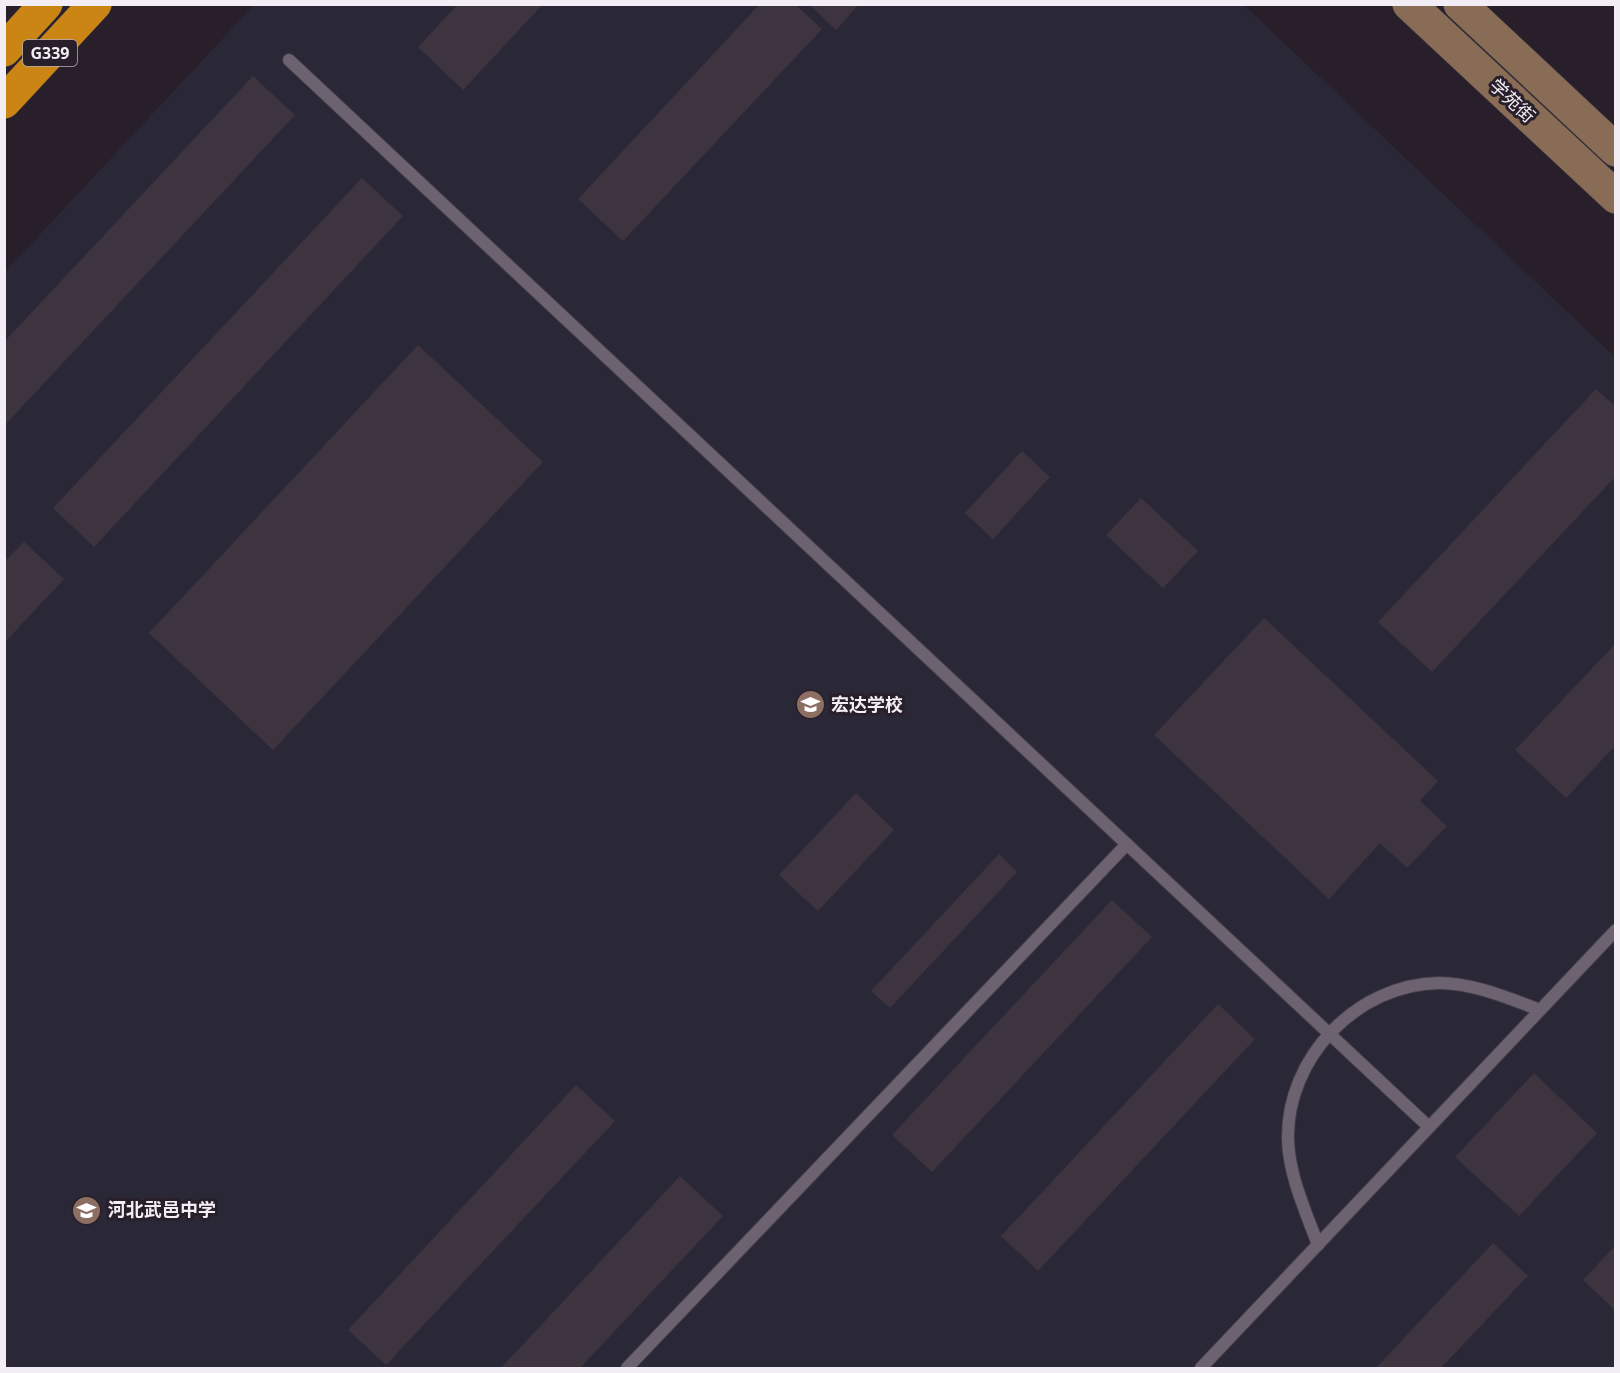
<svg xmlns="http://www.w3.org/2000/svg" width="1620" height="1373" font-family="'Noto Sans','Noto Sans SC',sans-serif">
<rect width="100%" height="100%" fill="#281f2a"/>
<polygon fill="#2a2737" points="254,5 1244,5 1615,357 1615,1368 5,1368 4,273"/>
<g fill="#3d3440">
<polygon points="458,4 543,4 463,90 418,47"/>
<polygon points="760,4 795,4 822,29 623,241 578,199"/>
<polygon points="809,4 859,4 836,30"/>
<polygon points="253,76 295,115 4,426 4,342"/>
<polygon points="362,178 403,216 94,547 53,508"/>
<polygon points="418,345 543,462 273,750 149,633"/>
<polygon points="1596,389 1616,407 1616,476 1432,672 1378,622"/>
<polygon points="1022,451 1050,477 993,539 965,513"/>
<polygon points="1141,498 1198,551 1163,588 1106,535"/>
<polygon points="24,542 64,579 4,643 4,562"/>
<polygon points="1264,618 1438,781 1420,801 1447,826 1407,868 1380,843 1329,899 1154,735"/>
<polygon points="1616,643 1616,745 1566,798 1515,750"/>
<polygon points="856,793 894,830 818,911 779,875"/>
<polygon points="999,854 1017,872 890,1008 871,991"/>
<polygon points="1112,900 1152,937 932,1172 892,1135"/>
<polygon points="1218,1004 1255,1039 1038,1271 1001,1236"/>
<polygon points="1534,1073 1597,1133 1519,1216 1455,1157"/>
<polygon points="576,1085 615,1121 386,1365 348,1330"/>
<polygon points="680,1176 723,1216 580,1368 501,1368"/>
<polygon points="1493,1243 1528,1276 1441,1368 1376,1368"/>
<polygon points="1616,1245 1616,1311 1583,1280"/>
</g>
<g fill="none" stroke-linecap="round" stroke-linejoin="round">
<defs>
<g id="lane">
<polyline points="289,60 1429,1127"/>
<path d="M 1318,1245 C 1306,1212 1289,1176 1288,1140 C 1286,1058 1357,984 1439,983 C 1473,983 1508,998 1540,1010"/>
<polyline points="627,1368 1127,844"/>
<polyline points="1201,1368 1616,930"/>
</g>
<g id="secondary">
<polyline points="1409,4 1616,197"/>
<polyline points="1460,4 1616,150"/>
</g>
<g id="highway">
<polyline points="4,50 46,4"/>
<polyline points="4,102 95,4"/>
</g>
</defs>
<use href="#lane" stroke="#423b45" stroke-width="14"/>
<use href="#secondary" stroke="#423b45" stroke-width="34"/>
<use href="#highway" stroke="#423b45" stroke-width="34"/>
<use href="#lane" stroke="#6c6270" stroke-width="12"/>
<use href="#secondary" stroke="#886c55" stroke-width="33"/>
<use href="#highway" stroke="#cb8515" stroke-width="33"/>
</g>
<defs>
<symbol id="school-disc" viewBox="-11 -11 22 22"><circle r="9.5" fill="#8d6e63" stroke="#281f2a"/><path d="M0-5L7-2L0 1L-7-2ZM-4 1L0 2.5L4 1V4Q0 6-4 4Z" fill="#fff"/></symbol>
</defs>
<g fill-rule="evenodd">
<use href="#school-disc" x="794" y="688" width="33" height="33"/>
<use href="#school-disc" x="70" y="1194" width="33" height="33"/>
</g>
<g text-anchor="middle" stroke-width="6" stroke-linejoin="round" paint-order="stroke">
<rect fill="#281f2a" stroke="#b6afb8" stroke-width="1.5" x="23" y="40" width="54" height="26" rx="4.5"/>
<g font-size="16" font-weight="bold" fill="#f3edf5">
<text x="50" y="59">G339</text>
</g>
<g font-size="18" fill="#f3edf5" stroke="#281f2a">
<text transform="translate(1512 101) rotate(43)" y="6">学苑街</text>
</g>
<g font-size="18" font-weight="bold" fill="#f3edf5" stroke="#281f2a" text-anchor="start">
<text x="831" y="711">宏达学校</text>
<text x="108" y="1216">河北武邑中学</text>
</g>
</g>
<rect width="1620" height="1373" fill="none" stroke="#f3edf5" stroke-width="12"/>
</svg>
